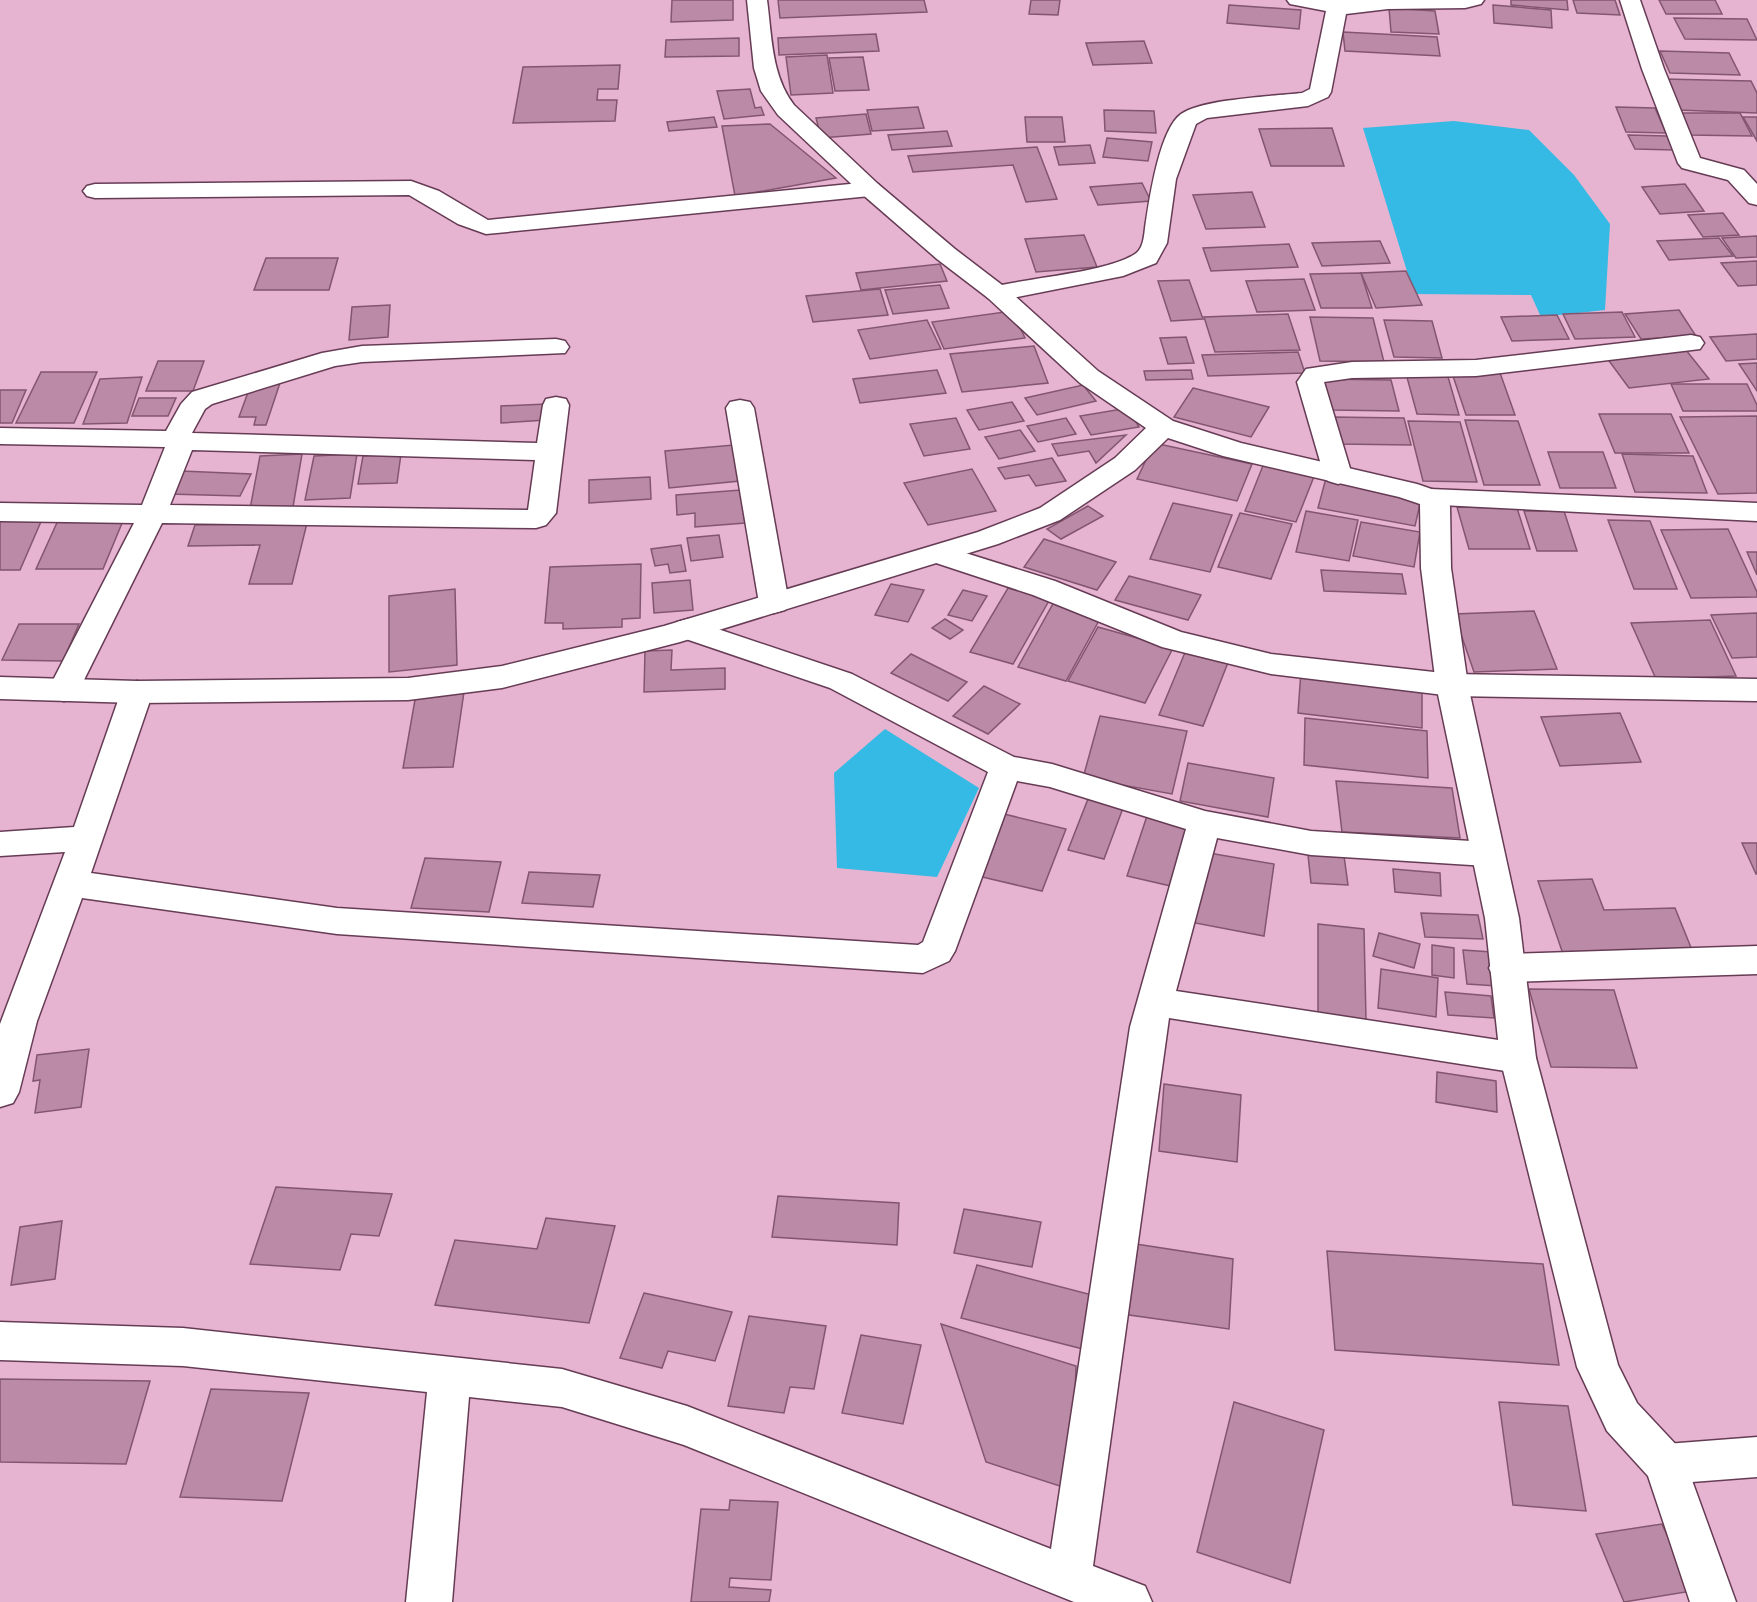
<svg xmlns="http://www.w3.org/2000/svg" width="1757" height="1602" font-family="'IBM Plex Serif',serif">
<rect width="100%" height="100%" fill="#e6b3d0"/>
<g fill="#34bae4">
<polygon points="1454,121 1529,130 1574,175 1610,224 1605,310 1541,317 1531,295 1414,294 1363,128"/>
<polygon points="885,729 979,788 937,877 837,868 834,773"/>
</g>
<g fill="#bb8aa6" stroke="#835670" stroke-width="1.5">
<polygon points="672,0 733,0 733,20 671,22"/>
<polygon points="778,0 924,0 927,12 780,18"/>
<polygon points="1031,0 1060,0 1058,15 1029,14"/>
<polygon points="1511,0 1567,0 1568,10 1511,5"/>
<polygon points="1573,0 1615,0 1620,15 1577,13"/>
<polygon points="1659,0 1715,0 1722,14 1666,14"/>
<polygon points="1229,5 1301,10 1299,29 1227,23"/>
<polygon points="1493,5 1551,10 1552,28 1494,23"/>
<polygon points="1389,8 1435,11 1439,34 1391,32"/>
<polygon points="1674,18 1747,19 1757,40 1685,39"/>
<polygon points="1343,32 1437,37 1440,56 1345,51"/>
<polygon points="876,34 879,51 779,55 778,38"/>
<polygon points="739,38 739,56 665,57 666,40"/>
<polygon points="1144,41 1152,63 1093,65 1086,43"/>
<polygon points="1660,51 1729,53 1740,75 1670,73"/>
<polygon points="827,55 833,93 791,95 786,57"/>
<polygon points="863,57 869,90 835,91 829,58"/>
<polygon points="620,65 618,89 598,89 597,100 617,100 615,121 513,123 523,67"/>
<polygon points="1663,79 1751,81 1757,93 1757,113 1677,110"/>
<polygon points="750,89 755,108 761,107 764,115 724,119 717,91"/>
<polygon points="918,107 924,128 872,131 867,110"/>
<polygon points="1616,107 1655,108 1666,133 1626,132"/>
<polygon points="1104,110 1154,111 1156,133 1105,131"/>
<polygon points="1676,113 1740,113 1752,136 1688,135"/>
<polygon points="866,114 871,134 821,138 816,118"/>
<polygon points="714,117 717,127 669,131 667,122"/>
<polygon points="1025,117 1062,117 1065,142 1027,142"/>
<polygon points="1743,117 1757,117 1757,141"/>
<polygon points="770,124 836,178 735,196 722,126"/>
<polygon points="1332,128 1344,166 1271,166 1259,129"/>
<polygon points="947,131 952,146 892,150 888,135"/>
<polygon points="1628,135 1667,136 1674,150 1635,149"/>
<polygon points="1107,138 1152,142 1148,161 1103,157"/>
<polygon points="1090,145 1095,163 1059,165 1054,147"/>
<polygon points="1037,147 1057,199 1026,202 1013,165 913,172 908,156"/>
<polygon points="1142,183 1151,201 1098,205 1090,187"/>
<polygon points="1685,184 1704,211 1660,214 1642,187"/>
<polygon points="1252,192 1265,227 1206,229 1193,195"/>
<polygon points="1723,213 1739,235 1703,237 1688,215"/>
<polygon points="1084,235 1097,267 1036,272 1025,239"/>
<polygon points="1757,236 1757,257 1736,258 1722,238"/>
<polygon points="1719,238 1733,256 1669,260 1657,241"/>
<polygon points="1380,241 1390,263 1322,266 1312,243"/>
<polygon points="1289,244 1298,267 1211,271 1203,248"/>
<polygon points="266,258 338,258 329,290 254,290"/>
<polygon points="1757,261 1757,285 1738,286 1721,263"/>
<polygon points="940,264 947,281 861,290 856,273"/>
<polygon points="1406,271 1422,305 1376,308 1361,273"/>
<polygon points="1361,273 1372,308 1321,308 1310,274"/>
<polygon points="1304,279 1315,310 1257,312 1246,281"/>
<polygon points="1189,280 1203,319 1171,321 1158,281"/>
<polygon points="940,285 949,308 893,314 885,290"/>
<polygon points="880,289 888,315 813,322 806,296"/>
<polygon points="390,305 388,337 349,340 352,307"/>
<polygon points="1679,310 1696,336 1641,339 1625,314"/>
<polygon points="1012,311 1025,338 944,349 932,322"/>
<polygon points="1622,312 1635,337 1575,339 1563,314"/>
<polygon points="1288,314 1300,350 1215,352 1204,317"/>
<polygon points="1557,315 1569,339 1512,341 1501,317"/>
<polygon points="1310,317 1373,318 1384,362 1320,361"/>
<polygon points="927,320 941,349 870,359 858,330"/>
<polygon points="1384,320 1432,321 1442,358 1394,357"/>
<polygon points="1757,334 1757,359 1726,361 1710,337"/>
<polygon points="1186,337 1194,363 1168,364 1160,338"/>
<polygon points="1682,345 1709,379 1629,388 1604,354"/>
<polygon points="1034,346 1048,383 962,392 950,354"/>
<polygon points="1298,352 1305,373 1208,376 1202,355"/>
<polygon points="158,361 204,361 193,391 146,391"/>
<polygon points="1757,363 1757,391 1739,364"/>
<polygon points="937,370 946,393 860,403 853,379"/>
<polygon points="1191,370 1193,379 1146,380 1144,371"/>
<polygon points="1405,370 1446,370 1459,415 1417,414"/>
<polygon points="1451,370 1499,370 1515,415 1466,415"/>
<polygon points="41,372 97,372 74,423 16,423"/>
<polygon points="142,377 127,423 83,424 100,379"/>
<polygon points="1323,379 1391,380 1399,411 1330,410"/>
<polygon points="280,383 266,425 254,425 256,417 239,417 251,384"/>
<polygon points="1671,384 1747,384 1757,405 1757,411 1683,411"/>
<polygon points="1083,385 1096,401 1037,415 1025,398"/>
<polygon points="1193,388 1269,407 1251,437 1174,417"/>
<polygon points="0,390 26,390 12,423 0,423"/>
<polygon points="139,398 176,398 168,416 132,416"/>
<polygon points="1012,402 1024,421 979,430 967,410"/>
<polygon points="546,404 546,420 501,423 501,406"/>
<polygon points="1128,408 1139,427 1091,435 1080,416"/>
<polygon points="1599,414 1671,414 1689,453 1615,453"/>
<polygon points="1757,416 1757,493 1718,494 1680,417"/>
<polygon points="1332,417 1404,418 1411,445 1338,444"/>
<polygon points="956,418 970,449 924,456 910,424"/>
<polygon points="1066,418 1076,434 1038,442 1027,426"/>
<polygon points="1465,420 1518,421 1540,485 1484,485"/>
<polygon points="1408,421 1460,422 1477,482 1423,481"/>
<polygon points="1020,430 1035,451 999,459 985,437"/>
<polygon points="1126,435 1096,463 1089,451 1058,456 1052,444"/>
<polygon points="1154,443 1252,464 1237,501 1137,479"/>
<polygon points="734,445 740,481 669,488 665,451"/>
<polygon points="1548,452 1603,452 1616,488 1560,488"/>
<polygon points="302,454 293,507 250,509 260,456"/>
<polygon points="357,454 350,498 305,500 314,456"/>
<polygon points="401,454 397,483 358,484 363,456"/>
<polygon points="1622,454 1693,456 1707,493 1635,492"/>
<polygon points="1052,458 1066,481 1036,486 1029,475 1005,479 998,468"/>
<polygon points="1264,463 1315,474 1296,522 1245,511"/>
<polygon points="972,469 996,511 928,525 904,483"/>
<polygon points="181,471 251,474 240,496 169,494"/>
<polygon points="650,477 651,499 589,503 589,480"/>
<polygon points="1326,478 1422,495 1415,526 1318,508"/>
<polygon points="741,490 745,523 695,527 695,513 677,515 676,495"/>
<polygon points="1173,503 1232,515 1210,572 1150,559"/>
<polygon points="1088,506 1103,516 1061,539 1047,529"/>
<polygon points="1457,507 1517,508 1530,549 1469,549"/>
<polygon points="1306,511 1358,520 1349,561 1296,552"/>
<polygon points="1524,511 1564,511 1577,551 1537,551"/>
<polygon points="1240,513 1292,524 1271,579 1218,567"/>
<polygon points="60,516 125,516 103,569 36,569"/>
<polygon points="43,517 20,570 0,570 0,518"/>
<polygon points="1608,520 1650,521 1677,589 1634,589"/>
<polygon points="1361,522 1420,532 1414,567 1353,556"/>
<polygon points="307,523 292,584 249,584 260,545 188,546 195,525"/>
<polygon points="1728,529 1757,592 1757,597 1691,598 1661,530"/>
<polygon points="719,535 723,557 691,561 687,538"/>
<polygon points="1044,539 1116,562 1097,590 1024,567"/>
<polygon points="681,545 686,571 670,573 668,564 655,566 651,549"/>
<polygon points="1747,552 1757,552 1757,575"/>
<polygon points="641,564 640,618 622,619 622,627 563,629 563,623 545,623 550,567"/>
<polygon points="1321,570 1402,574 1406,594 1324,591"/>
<polygon points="1129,576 1201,595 1188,620 1115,600"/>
<polygon points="690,580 693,610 654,613 652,583"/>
<polygon points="891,584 924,590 908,622 875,615"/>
<polygon points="1008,588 1050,599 1013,664 970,652"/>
<polygon points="455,589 457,665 389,672 389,596"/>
<polygon points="963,590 987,596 972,621 948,615"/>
<polygon points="1054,602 1102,615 1066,681 1018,667"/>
<polygon points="1534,611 1557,669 1474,672 1454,614"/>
<polygon points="1757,613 1757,657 1732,658 1711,615"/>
<polygon points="945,619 963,630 950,639 932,628"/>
<polygon points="1710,620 1736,676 1656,679 1631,623"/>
<polygon points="19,624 79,624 63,661 2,660"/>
<polygon points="1098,627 1173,648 1145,703 1068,681"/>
<polygon points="672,650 671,670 725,668 725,689 644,692 645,651"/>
<polygon points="1186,650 1229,660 1203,726 1159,715"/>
<polygon points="911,654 967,682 948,701 891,673"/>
<polygon points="1301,671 1422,685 1422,728 1298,713"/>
<polygon points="984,686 1020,704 988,734 953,716"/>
<polygon points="464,692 453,767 403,768 416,694"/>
<polygon points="1620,713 1641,762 1560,766 1541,717"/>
<polygon points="1100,716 1187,731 1172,794 1083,778"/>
<polygon points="1305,718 1427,731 1428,778 1304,765"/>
<polygon points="1188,763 1274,778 1268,817 1180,801"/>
<polygon points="1336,781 1452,788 1460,838 1342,832"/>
<polygon points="1088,799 1123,808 1104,859 1068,850"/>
<polygon points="1004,814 1066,829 1042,891 978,876"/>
<polygon points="1147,816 1189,826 1171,886 1127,876"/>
<polygon points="1742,843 1757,843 1757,874 1756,874"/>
<polygon points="1203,852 1274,864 1264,936 1190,922"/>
<polygon points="1308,855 1344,856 1348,885 1311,883"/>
<polygon points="425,858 501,862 489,912 411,908"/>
<polygon points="1393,869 1440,873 1441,896 1395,892"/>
<polygon points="529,872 600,875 593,907 522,903"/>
<polygon points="1592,879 1604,910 1675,908 1692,950 1563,954 1538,881"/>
<polygon points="1421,913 1478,915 1483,939 1425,937"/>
<polygon points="1318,924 1364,929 1366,1020 1318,1015"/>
<polygon points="1379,933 1420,944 1414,968 1373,956"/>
<polygon points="1432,945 1454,948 1454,978 1432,975"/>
<polygon points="1463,950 1492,952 1497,986 1467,984"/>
<polygon points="1381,969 1438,978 1436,1017 1378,1008"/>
<polygon points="1529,989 1614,990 1637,1068 1551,1067"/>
<polygon points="1445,992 1491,996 1494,1018 1448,1015"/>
<polygon points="89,1049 81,1107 35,1113 40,1080 33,1081 37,1055"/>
<polygon points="1437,1072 1496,1081 1497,1112 1436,1102"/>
<polygon points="1164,1084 1241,1095 1237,1162 1159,1151"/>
<polygon points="276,1187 392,1194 379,1236 351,1234 340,1270 250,1264"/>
<polygon points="778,1196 899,1203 897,1245 772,1237"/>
<polygon points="964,1209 1041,1222 1032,1267 954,1253"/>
<polygon points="546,1218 615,1226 589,1323 435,1305 455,1240 537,1249"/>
<polygon points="62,1221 55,1279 11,1285 20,1227"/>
<polygon points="1123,1242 1233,1259 1229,1329 1115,1313"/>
<polygon points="1327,1251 1543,1264 1559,1365 1335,1350"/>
<polygon points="977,1265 1096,1296 1083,1349 961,1318"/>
<polygon points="644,1293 732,1312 715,1361 668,1351 662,1368 620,1358"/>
<polygon points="749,1316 826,1326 814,1389 790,1387 784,1413 728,1406"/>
<polygon points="941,1324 1076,1366 1072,1490 986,1462"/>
<polygon points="861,1335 921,1345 903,1424 842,1413"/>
<polygon points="0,1379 150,1381 126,1464 0,1462"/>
<polygon points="211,1389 309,1393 282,1501 180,1497"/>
<polygon points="1234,1402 1324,1430 1290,1583 1197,1552"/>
<polygon points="1499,1402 1568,1406 1586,1511 1513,1505"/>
<polygon points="730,1500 778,1502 771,1580 730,1578 729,1587 771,1590 769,1602 691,1602 701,1509 729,1510"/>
<polygon points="1662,1524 1692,1591 1624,1602 1596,1534"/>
</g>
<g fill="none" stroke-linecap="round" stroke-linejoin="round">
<defs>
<g id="minor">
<path d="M 1287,0 L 1484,0 L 1481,4 L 1465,8 L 1388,9 L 1346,14 L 1331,92 L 1328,97 L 1308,106 L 1207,118 L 1196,124 L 1176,179 L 1167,243 L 1156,263 L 1123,276 L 997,301 L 988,298 L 984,293 L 988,288 C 1025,278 1106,273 1135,254 C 1145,248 1144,231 1146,221 C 1150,195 1160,129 1181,114 C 1202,99 1274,96 1302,93 L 1310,89 L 1326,11 L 1290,4 Z"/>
<polygon points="1620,0 1640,0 1664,69 1700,158 1744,170 1757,184 1757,205 1749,203 1728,180 1682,168 1678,163 1642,69"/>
<polygon points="411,181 439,191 488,220 870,182 878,184 882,189 878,194 870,196 486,234 458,224 409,195 95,198 87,196 83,191 87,186 95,184"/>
<polygon points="1691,335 1700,337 1704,343 1700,349 1476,376 1352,378 1324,382 1352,475 1348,481 1338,484 1328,481 1324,475 1297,382 1306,369 1352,362 1476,360"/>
<path d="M 556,339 L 565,341 L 569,347 L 565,353 L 362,362 L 335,366 L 212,404 L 205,409 L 192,433 L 537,443 L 543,405 L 546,399 L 556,397 L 566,399 L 569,405 L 556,513 L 546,525 L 536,528 L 162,523 L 75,698 L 64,701 L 53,698 L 48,690 L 134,523 L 0,521 L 0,503 L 142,505 L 165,447 L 0,444 L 0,428 L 166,431 L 181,404 L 192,392 L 322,353 L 362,346 ZM 192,450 L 535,460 L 528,510 L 170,505 Z"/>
<polygon points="740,400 750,402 754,408 789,603 785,610 774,613 763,610 759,603 726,408 730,402"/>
<polygon points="1430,489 1757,503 1757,521 1420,504 1416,498 1420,492"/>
<polygon points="940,545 1055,581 1181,632 1271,654 1452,674 1757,679 1757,701 1452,696 1271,674 1162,647 1033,595 930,561 925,554 930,547"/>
<polygon points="688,619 852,674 1014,757 1052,764 1205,811 1311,831 1487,842 1499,845 1504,854 1499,863 1487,866 1311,855 1217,838 1176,991 1518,1043 1531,1048 1536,1058 1531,1068 1518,1073 1169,1018 1093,1566 1145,1586 1152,1602 1074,1602 684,1445 562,1407 469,1397 452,1602 406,1602 427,1392 183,1366 0,1360 0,1322 183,1328 562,1369 687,1406 1051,1549 1130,1027 1186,829 1050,787 1017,781 955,951 949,961 923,973 337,934 82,898 37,1021 19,1092 13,1103 0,1107 0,1024 65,852 0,856 0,832 74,827 121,692 126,684 137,681 148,684 153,692 91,873 337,908 918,945 923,942 988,772 830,688 677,636 673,629 677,622"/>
<polygon points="1757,946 1757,974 1507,982 1494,978 1489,968 1494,958 1507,954"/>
<polygon points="1757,1437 1757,1477 1666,1484 1651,1478 1644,1464 1651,1450 1666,1444"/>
</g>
<path id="tertiary" d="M 747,0 L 767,0 C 772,36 771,75 794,105 L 878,184 L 955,249 L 1006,288 L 1098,371 L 1173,421 L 1241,443 L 1417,484 L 1440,492 L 1450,506 L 1451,568 L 1468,685 L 1519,918 L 1536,1058 L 1618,1365 L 1637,1403 L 1681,1450 L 1736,1602 L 1690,1602 L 1648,1476 L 1607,1431 L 1577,1367 L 1500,1058 L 1485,918 L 1436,685 L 1421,568 L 1420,504 L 1399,497 L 1223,456 L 1168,438 L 1135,470 L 1060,520 L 998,544 L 680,642 L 502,688 L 408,700 L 137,703 L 0,699 L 0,677 L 137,681 L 408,678 L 502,666 L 664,626 L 978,532 L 1040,508 L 1115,458 L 1146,428 L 1080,383 L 988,298 L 937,259 L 862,194 L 778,115 L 761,91 L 754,68 Z"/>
</defs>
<use href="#minor" stroke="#663c55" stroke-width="3"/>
<use href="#tertiary" stroke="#663c55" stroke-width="3"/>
<use href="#minor" fill="#fff" fill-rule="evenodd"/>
<use href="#tertiary" fill="#fff" fill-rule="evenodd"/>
</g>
</svg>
